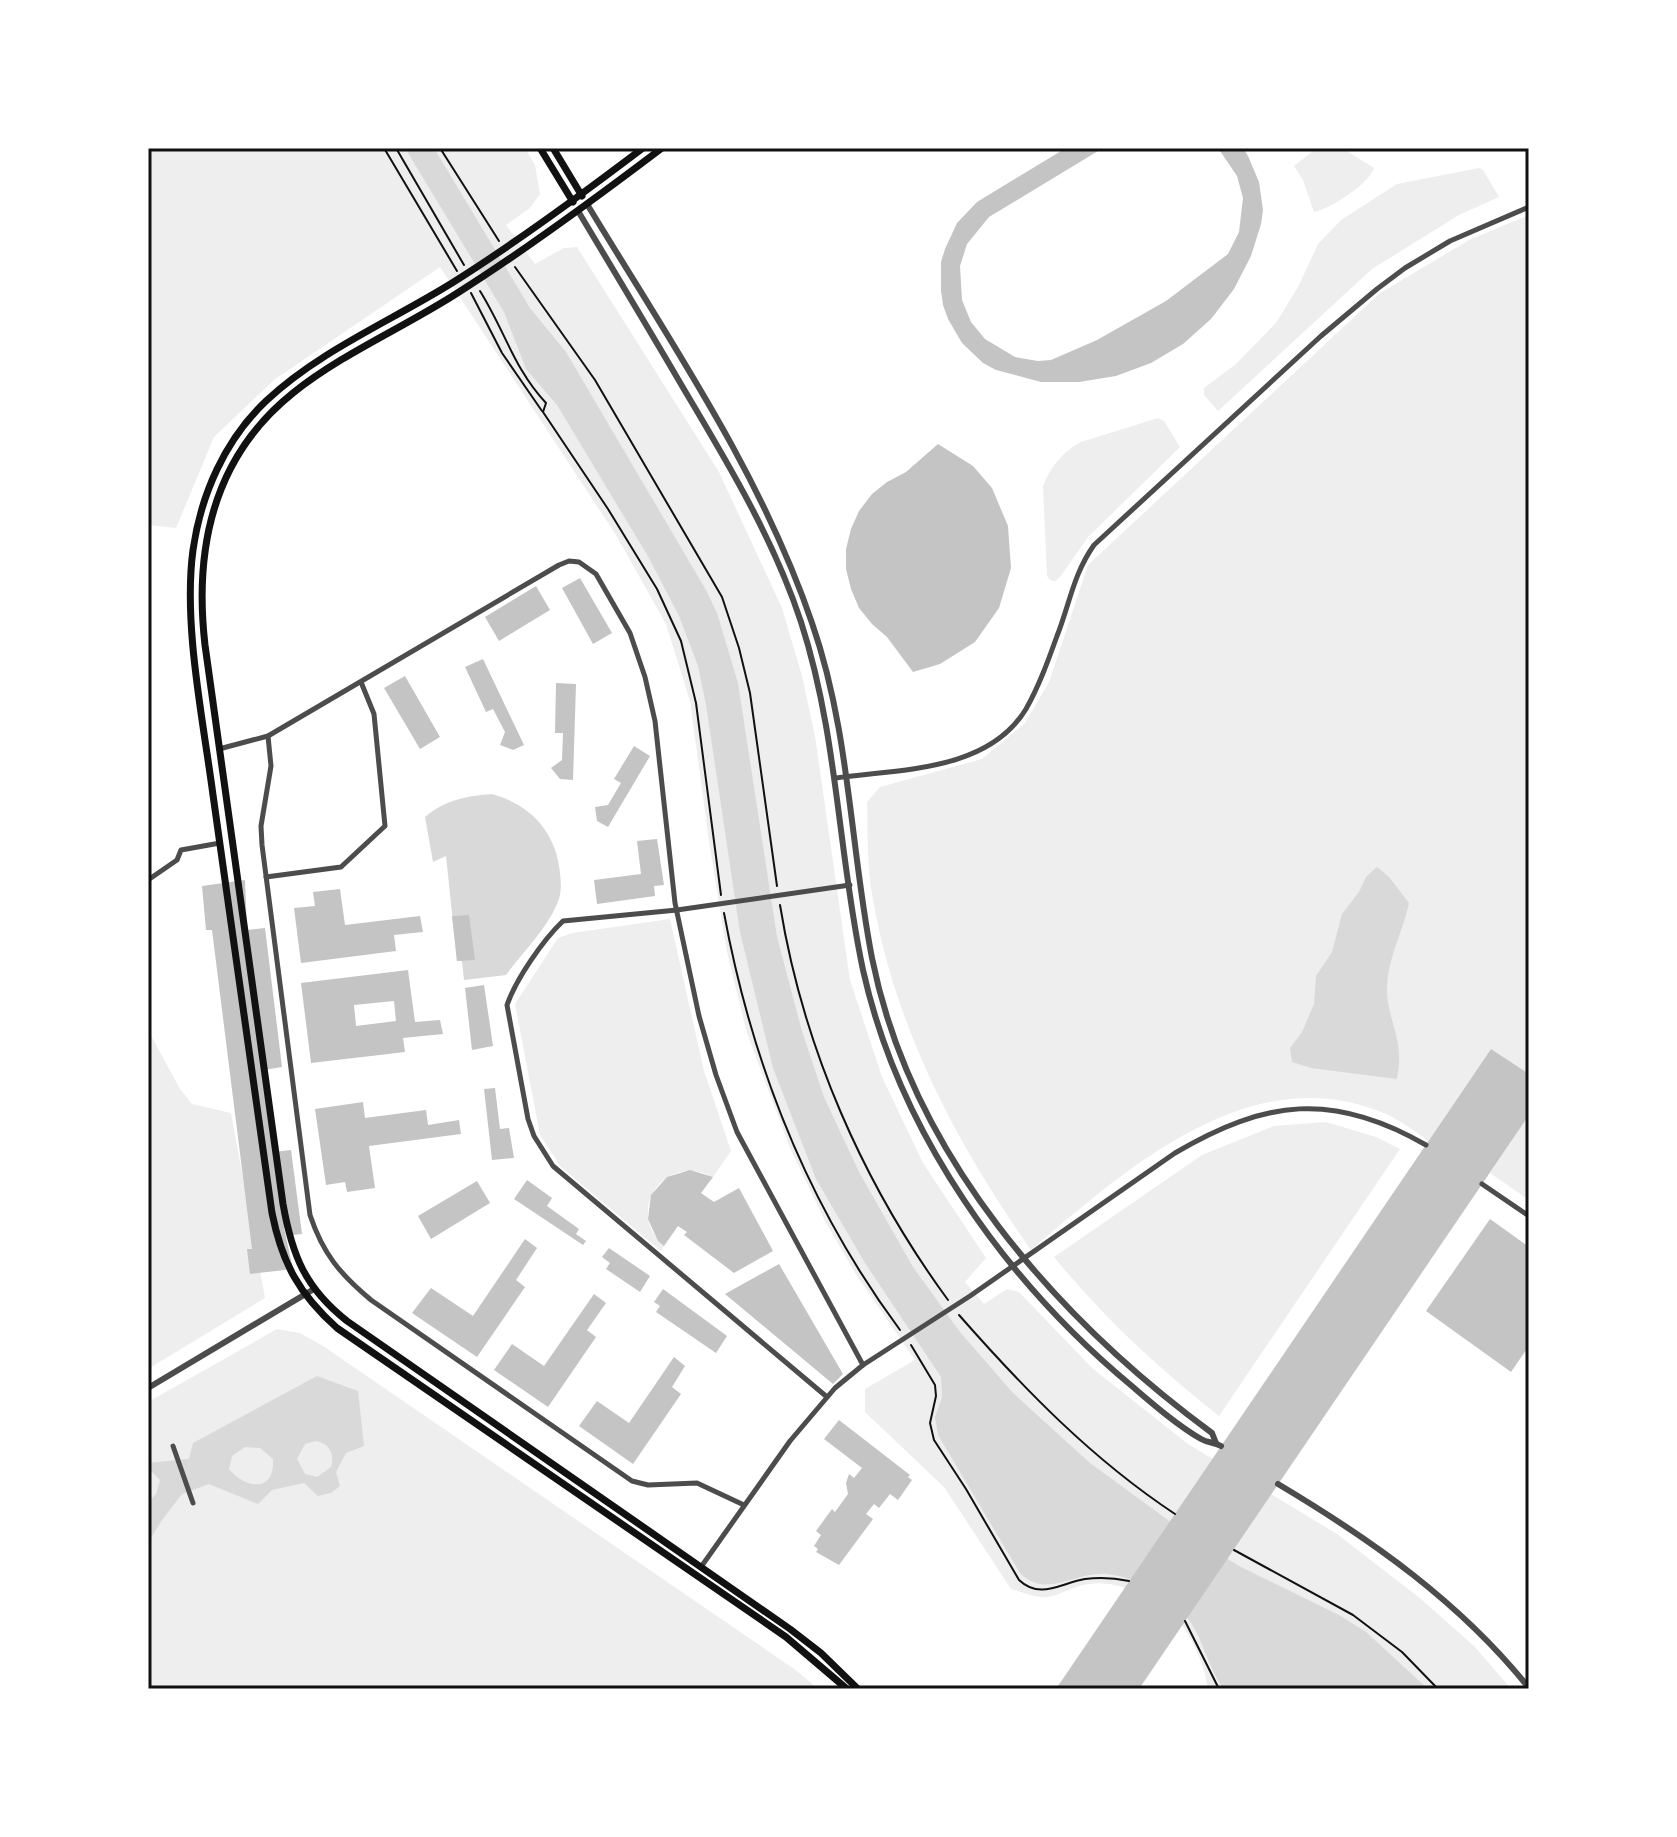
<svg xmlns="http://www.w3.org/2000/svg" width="1677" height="1837" font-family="'Nunito Sans',sans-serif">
<rect width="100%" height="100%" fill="#fff"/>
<g fill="#eee">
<path d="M 148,148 L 525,148 L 535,165 L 540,194 L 530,208 L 506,225 L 535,264 L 564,248 L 577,247 L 719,472 L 782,608 L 802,676 L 815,736 L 850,980 L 882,1077 L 923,1163 L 986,1258 L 965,1282 L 984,1304 L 1007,1289 L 1019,1292 L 1092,1368 L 1188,1444 L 1337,1534 L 1421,1599 L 1475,1647 L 1511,1689 L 1208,1689 C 1205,1666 1191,1632 1174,1616 C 1154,1597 1117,1579 1089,1584 C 1074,1586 1061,1595 1047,1597 C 1035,1598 1022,1592 1011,1589 L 944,1487 L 865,1412 L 865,1389 L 915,1360 L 855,1273 L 825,1221 L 790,1148 L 747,1033 L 727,952 L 710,848 L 690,701 L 666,624 L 616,535 L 440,267 L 274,380 L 214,437 L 176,528 L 148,525 Z"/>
<path d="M 1317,148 L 1342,148 L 1374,168 C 1369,184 1330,209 1314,212 L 1303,180 L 1294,166 Z"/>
<polygon points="1479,168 1483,170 1499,197 1459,215 1372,269 1218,411 1204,395 1204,388 1236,364 1276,323 1298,287 1318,244 1341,220 1397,184"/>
<path d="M 1529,215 L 1529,1074 L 1491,1049 L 1428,1141 C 1412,1129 1396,1117 1376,1110 C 1245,1061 1123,1172 1031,1250 C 954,1140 892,1022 871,888 C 867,860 868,830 867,802 L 880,787 L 982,759 L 1025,723 L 1049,682 L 1088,565 L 1380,293 L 1471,239 Z"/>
<path d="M 1158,418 L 1164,421 L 1180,447 L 1088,537 L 1060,577 L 1055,581 L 1050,580 L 1047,576 L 1043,487 C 1049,468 1064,451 1081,442 Z"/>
<path d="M 670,919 L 704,1071 L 731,1151 L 713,1177 C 665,1152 624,1210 664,1246 L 661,1251 L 561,1167 L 540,1135 L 515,1004 L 558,938 L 572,933 Z"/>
<polygon points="148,1030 180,1089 192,1104 231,1113 265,1298 148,1369"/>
<polygon points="1529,1115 1529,1200 1490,1173"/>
<path d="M 1326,1122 L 1376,1137 L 1400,1149 L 1219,1416 C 1158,1368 1103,1317 1054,1257 L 1202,1155 L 1274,1126 Z"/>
<polygon points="277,1329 300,1333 323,1346 797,1671 818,1689 148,1689 148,1402"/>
</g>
<g fill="#d9d9d9" fill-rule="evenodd">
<path d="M 405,148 L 434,148 L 530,308 L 566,352 L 706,590 L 717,613 L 738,683 L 777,937 L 802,1031 L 824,1097 L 859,1172 L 913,1267 L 960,1332 L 1013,1393 L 1090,1463 L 1194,1539 L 1241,1567 L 1339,1615 L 1366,1632 L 1428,1689 L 1224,1689 C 1204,1663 1202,1625 1174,1604 C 1153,1589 1133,1577 1107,1574 C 1074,1571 1047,1600 1020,1573 L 938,1435 L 935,1417 L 942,1397 L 941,1377 L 865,1263 L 816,1179 L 773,1068 L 740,932 L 706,705 L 698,666 L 679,616 L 649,558 L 557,405 L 526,369 L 504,312 Z"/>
<path d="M 492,794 C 531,805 556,832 560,873 C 561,884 562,893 557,904 C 546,930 523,952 506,975 L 464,980 L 462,961 L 457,961 L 446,856 L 433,862 L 425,817 C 445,800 466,796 492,794 Z"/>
<path d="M 1377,867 L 1389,877 L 1409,903 C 1403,931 1388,958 1387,987 C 1386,1011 1398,1031 1399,1054 C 1400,1062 1398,1071 1397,1079 L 1311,1068 L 1292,1062 L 1290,1048 L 1302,1032 L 1314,1004 L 1316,976 L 1332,952 L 1342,914 L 1359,892 L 1366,877 Z"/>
<path d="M 317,1376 L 358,1391 L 364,1446 L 346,1453 L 336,1472 L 340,1486 L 331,1493 L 318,1496 L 304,1483 L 272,1490 L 258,1504 L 209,1484 L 182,1494 L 162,1520 L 148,1543 L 148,1503 L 156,1494 L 160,1480 L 148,1468 L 148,1463 L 189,1459 L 193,1443 ZM 316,1441 C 330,1444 335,1454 331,1467 L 317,1477 L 305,1474 L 297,1459 L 305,1444 ZM 245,1447 L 260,1448 L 273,1459 C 275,1492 246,1490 229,1469 L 232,1456 Z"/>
</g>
<g fill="#c4c4c4" fill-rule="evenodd">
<polygon points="1066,148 1103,148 989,217 967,244 960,266 962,300 971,322 985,339 1015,357 1038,361 1051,360 1097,340 1166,301 1228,254 1239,232 1243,198 1237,176 1218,148 1243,148 1248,156 1259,182 1263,210 1261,224 1251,256 1234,289 1211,319 1183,344 1151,363 1116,376 1079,382 1041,382 996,370 983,363 962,343 948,319 943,305 941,291 941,262 945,249 957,223 977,202"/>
<polygon points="938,444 973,466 992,488 1008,526 1011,568 999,608 975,642 940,664 913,672 887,637 872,624 859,608 851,589 846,569 846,549 851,529 859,511 872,494 887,482 906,472"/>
<polygon points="580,578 612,633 593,644 562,588"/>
<polygon points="536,586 550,610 499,641 485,617"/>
<polygon points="483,659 524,745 513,750 500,745 505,732 493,709 486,712 465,667"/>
<polygon points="405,676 440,737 420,749 384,688"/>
<polygon points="556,683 576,684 573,780 560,779 551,768 562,760 563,733 555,733"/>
<polygon points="634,746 650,756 608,827 597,821 595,807 608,805 621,783 614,779"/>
<polygon points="657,839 664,885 654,886 655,896 597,904 594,880 641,874 637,841"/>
<polygon points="245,880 247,930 265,928 282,1067 264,1070 274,1152 291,1150 302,1234 292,1235 291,1227 284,1228 293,1269 250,1274 247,1249 252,1249 212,930 206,930 202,886"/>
<polygon points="340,889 345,925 420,916 423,932 394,935 396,951 301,963 294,908 315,906 313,892"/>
<polygon points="469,915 475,960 457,961 452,916"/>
<path d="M 408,970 L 415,1022 L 440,1020 L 443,1034 L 403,1038 L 405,1052 L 311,1063 L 301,983 ZM 394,1001 L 396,1021 L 356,1026 L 354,1005 Z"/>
<polygon points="484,985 493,1046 472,1050 465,988"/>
<polygon points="1491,1049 1529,1074 1529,1115 1139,1689 1056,1689"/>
<polygon points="495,1088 500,1129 509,1128 514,1158 492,1160 484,1089"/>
<polygon points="363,1102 365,1118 426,1110 428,1125 459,1120 461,1134 369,1146 375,1188 347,1192 345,1182 326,1185 315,1109"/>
<polygon points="690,1170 713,1177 701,1193 714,1202 739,1188 773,1251 734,1273 684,1235 687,1232 678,1226 664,1246 658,1241 648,1219 651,1195 667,1177"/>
<polygon points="527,1180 552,1198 547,1206 579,1229 576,1234 586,1241 583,1245 514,1199"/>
<polygon points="477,1181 490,1203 431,1239 418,1216"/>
<polygon points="1490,1219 1529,1247 1529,1346 1511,1372 1426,1311"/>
<polygon points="525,1239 537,1248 516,1280 525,1287 477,1357 412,1313 431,1288 473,1316"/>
<polygon points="609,1248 650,1276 640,1292 606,1269 610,1263 602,1257"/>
<polygon points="779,1264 843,1374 833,1384 725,1294"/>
<polygon points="663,1289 727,1336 716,1353 656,1312 660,1306 654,1302"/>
<polygon points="594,1294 606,1303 587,1330 596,1337 548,1407 494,1370 512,1344 544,1366"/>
<polygon points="674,1357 685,1366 672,1387 681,1394 633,1464 579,1426 597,1401 629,1423"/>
<polygon points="839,1420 910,1475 908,1477 912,1480 898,1500 890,1494 879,1508 874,1504 866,1514 873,1519 839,1565 816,1552 818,1549 814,1546 821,1535 816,1531 832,1509 835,1512 848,1494 846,1483 849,1474 854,1478 862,1468 824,1439"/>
</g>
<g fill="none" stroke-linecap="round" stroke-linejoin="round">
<g stroke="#111" stroke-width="2">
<polyline points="384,148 457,271"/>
<polyline points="396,148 464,265"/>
<polyline points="440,148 499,241"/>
<polyline points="515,267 595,380 722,597 739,648 750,693 777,886"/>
<path d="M 480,291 C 505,331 514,369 546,403 L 543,412 L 608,509 L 657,589 L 681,641 L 696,703 L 721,895"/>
<polyline points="471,293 502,353 542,411"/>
<path d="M 780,905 C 803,1047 863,1184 948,1300"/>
<path d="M 724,913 C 752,1064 808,1206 900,1330"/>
<path d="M 959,1315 C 1024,1389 1092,1459 1175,1514"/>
<path d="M 911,1345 L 935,1385 L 936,1396 L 930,1423 L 934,1440 L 966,1489 L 1019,1580 C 1040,1600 1061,1583 1085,1579 C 1100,1577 1115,1578 1129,1581"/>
<polyline points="1234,1550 1353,1615 1402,1652 1438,1689"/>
<polyline points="1185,1621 1219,1689"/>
</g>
<g stroke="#4c4c4c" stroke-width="5">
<path d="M 268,736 L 271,766 L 261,826 L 262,845 L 310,1215 C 323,1254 340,1274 371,1300 L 632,1481 L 648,1485 L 697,1483 L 744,1505"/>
<polyline points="219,749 268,736 559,565 569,561 579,562 596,574 630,633 645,677 655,721 675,903 699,1016 716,1075 737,1132 863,1365"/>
<path d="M 836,778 C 899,769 988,772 1026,709 C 1039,686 1048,661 1057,636 C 1070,603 1073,575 1094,545 L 1321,336 L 1377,289 L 1405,268 L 1450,241 L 1529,207"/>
<polyline points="266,877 341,867 385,826 374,714 361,682"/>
<polyline points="148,880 177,860 181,850 220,843"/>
<polyline points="1482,1184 1529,1216"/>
<path d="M 827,1397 L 553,1166 L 534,1136 L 528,1119 L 507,1005 C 516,979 543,940 563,921 L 677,910 L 850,885"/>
<polyline points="173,1446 193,1503"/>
<path d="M 701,1567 L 790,1441 L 835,1388 L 863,1365 L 970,1296 L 1175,1153 C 1265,1100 1333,1091 1426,1145"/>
</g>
<g stroke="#4c4c4c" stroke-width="6">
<path d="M 587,204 C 669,340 761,473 812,623 C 850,732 850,846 872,958 C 911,1154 1056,1318 1212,1433 L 1216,1443"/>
<path d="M 578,211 C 614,271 650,331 685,391 C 729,465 774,540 801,622 C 838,736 838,854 863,970 C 899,1132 1006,1282 1133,1387 C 1154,1405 1177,1425 1201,1439 C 1208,1443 1214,1442 1221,1446"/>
<polyline points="148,1388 314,1289"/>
<path d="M 1278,1484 C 1372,1540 1460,1602 1529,1688"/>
</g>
<g stroke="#111" stroke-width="7">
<polyline points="540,148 573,202"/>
<polyline points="553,148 582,196"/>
<path d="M 643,148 C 581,195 519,241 452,283 C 391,321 319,351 266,401 C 225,440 201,494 193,550 C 183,624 203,719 213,795 C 232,934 253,1073 272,1213 C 282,1263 299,1294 337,1328 L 786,1637 L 847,1689"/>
<path d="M 662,148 C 596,198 530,247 459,292 C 405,327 343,353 293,393 C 213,457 194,549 205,645 L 283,1204 C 292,1255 305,1288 347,1321 L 790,1629 L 821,1653 L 858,1689"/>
</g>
</g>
<rect width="1677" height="1837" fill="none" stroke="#ffffff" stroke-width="300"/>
<rect x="150" y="150" width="1377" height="1537" fill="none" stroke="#111" stroke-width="3"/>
</svg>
